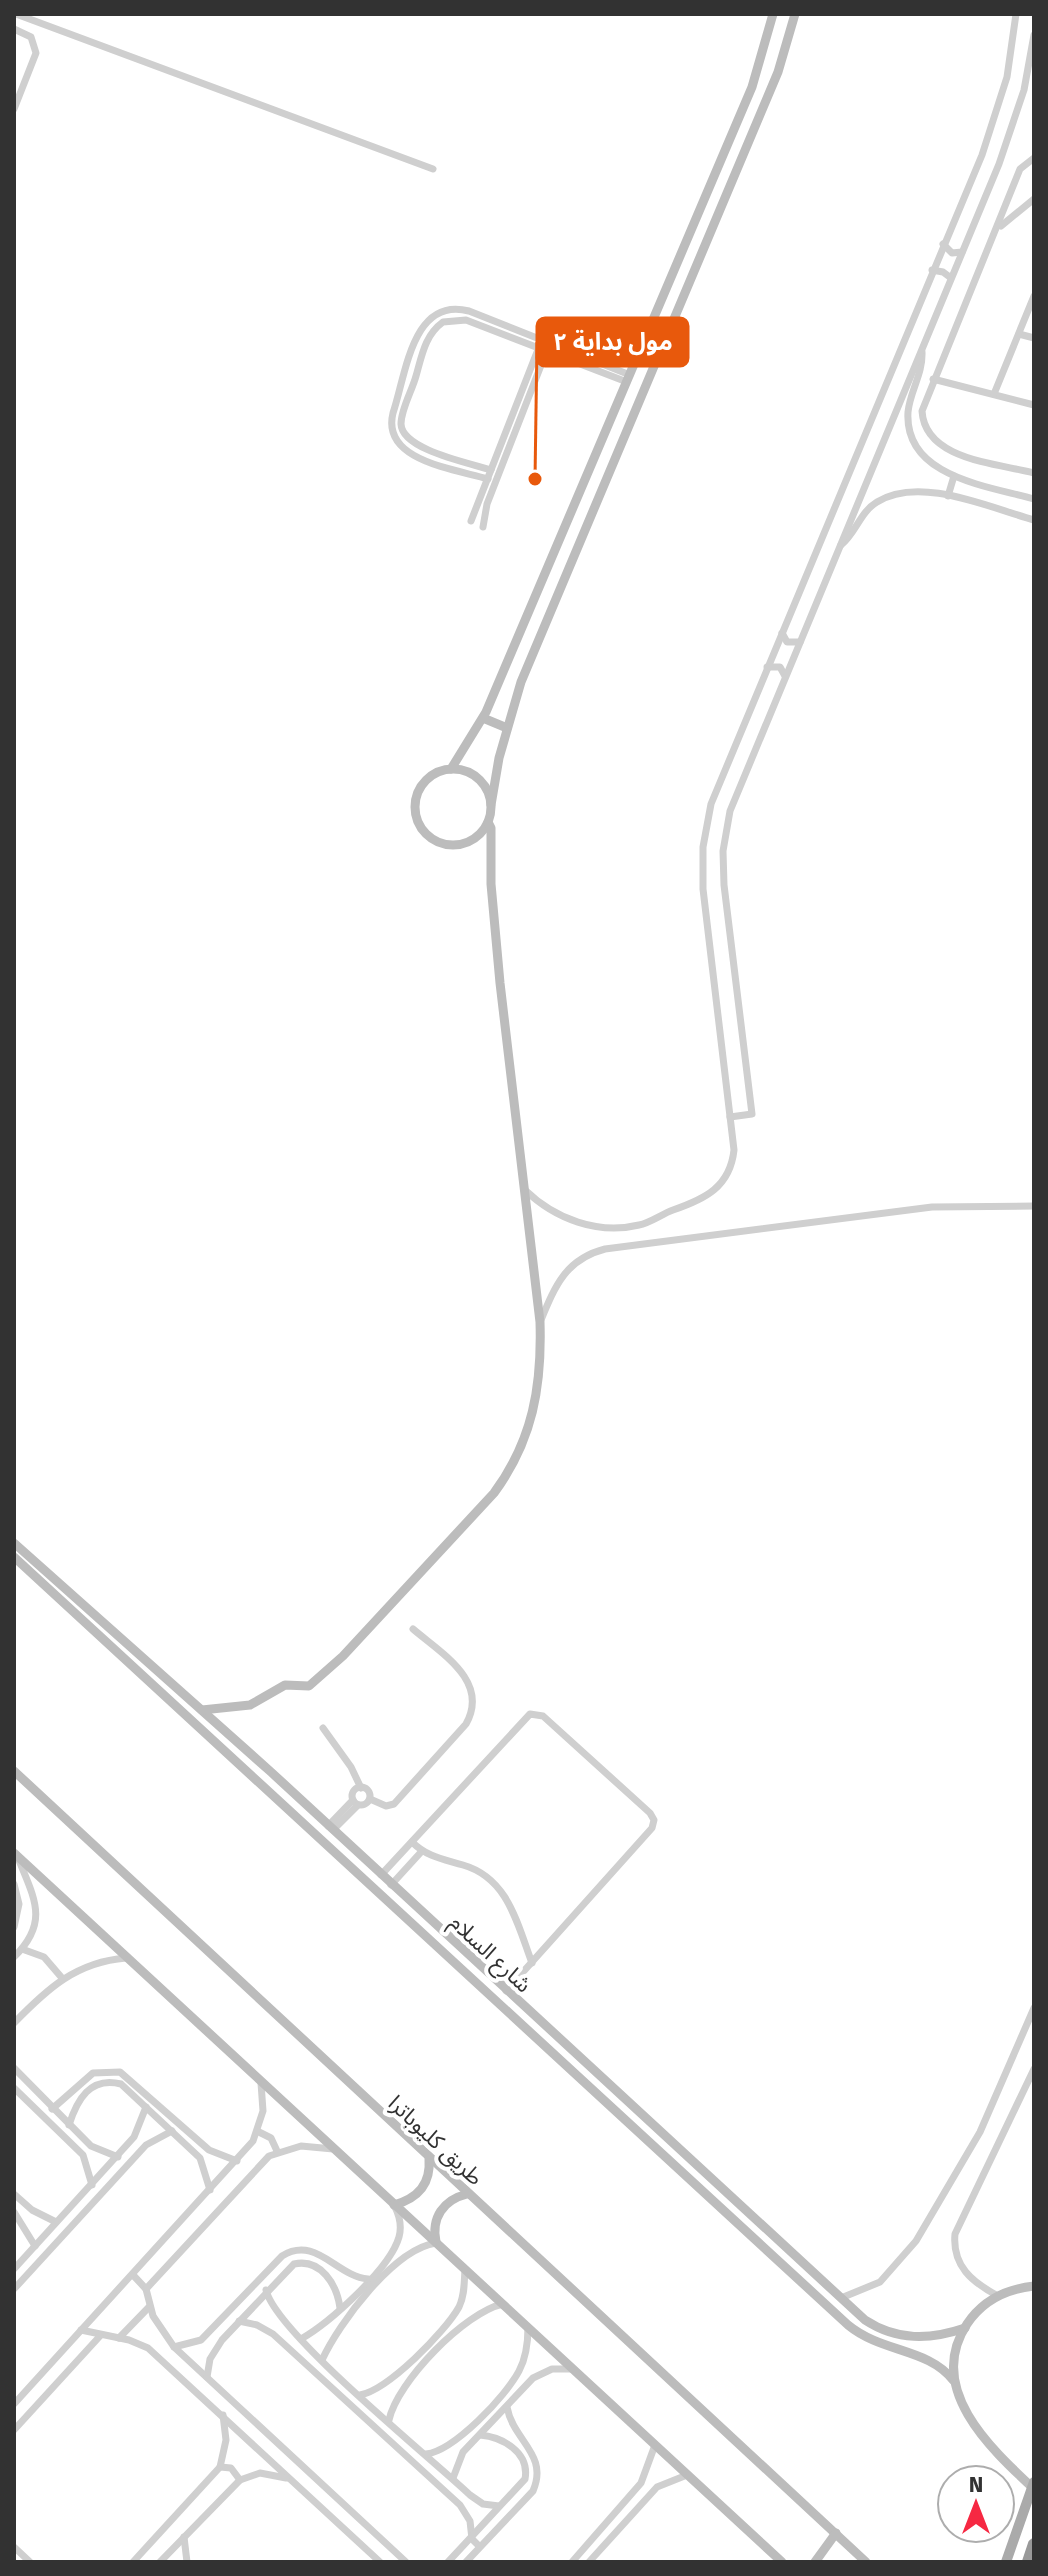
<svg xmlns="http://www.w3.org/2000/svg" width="1048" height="2576" font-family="'Fira Sans','Noto Sans Arabic',sans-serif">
<rect width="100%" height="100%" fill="#fff"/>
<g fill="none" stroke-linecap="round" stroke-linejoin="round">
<g stroke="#cfcfcf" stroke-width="7">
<polyline points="16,14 433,169"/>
<polyline points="14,29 31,37 36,53 14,109"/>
<path d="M 1034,158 L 1020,169 L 922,411 C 925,460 996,463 1034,473"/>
<polyline points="1001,226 1034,199"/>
<polyline points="943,244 952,253 962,252"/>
<polyline points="932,270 943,272 951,278"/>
<polyline points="1019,334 1034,338"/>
<path d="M 922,352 C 923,374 910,391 908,412 C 904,477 988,486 1034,499"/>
<polyline points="933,379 1034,405"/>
<polyline points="994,394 1034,296"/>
<path d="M 491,470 C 470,463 402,450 401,424 C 401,409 412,391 416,376 C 422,355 425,335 443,322 L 466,320 L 627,382"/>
<path d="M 488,479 C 455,469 381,461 393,413 C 406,375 412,296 469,311 L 630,375"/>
<polyline points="948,496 954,476"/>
<polyline points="471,521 539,347"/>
<polyline points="483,527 487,504 547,350"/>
<path d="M 841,545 C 856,533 860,512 877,502 C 920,475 990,508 1034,520"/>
<polyline points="782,633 787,642 800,642"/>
<polyline points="767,667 780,667 785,676"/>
<polyline points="730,1117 752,1114 724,885 723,851 730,811 999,164 1024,90 1034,35"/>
<path d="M 525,1190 C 555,1219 598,1235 639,1225 C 650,1223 662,1214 673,1210 C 705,1199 730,1187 734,1150 L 703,889 L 703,847 L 711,804 L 982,155 L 1007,77 L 1016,14"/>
<path d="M 541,1320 C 555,1286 566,1259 605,1249 L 932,1207 L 1034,1206"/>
<polyline points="323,1728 351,1767 361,1788"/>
<circle cx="361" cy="1796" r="9"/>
<path d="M 370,1799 L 386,1806 L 394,1804 L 466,1724 C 490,1681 441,1653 413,1629"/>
<polyline points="328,1826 353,1800"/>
<polyline points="333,1830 358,1805"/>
<path d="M 412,1842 C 427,1857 443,1859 463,1865 C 508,1878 517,1923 532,1963"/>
<polyline points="381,1875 530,1714 543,1716 650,1813 654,1820 652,1828 506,1991"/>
<polyline points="14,1884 19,1904 14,1927"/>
<polyline points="391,1885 422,1851"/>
<polyline points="22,1949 44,1957 62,1978"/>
<path d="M 14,1957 C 50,1922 34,1898 18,1858"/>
<path d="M 14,2023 C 47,1989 76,1962 126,1958"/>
<polyline points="14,2068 91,2146 118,2157"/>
<polyline points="14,2088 83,2155 92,2185"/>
<polyline points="52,2109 93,2073 120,2072 209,2150 237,2161"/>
<path d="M 69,2125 C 77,2100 90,2076 121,2084 L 200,2158 L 210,2190"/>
<polyline points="259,2132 271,2138 277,2151"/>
<polyline points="14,2194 32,2210 56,2222"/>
<polyline points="14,2212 35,2246"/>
<polyline points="14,2269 134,2137 146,2107"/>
<polyline points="133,2275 146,2289 153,2316 174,2347 406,2562"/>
<polyline points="14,2289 146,2145 172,2131"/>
<polyline points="146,2289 269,2156 301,2146 333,2149"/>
<path d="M 266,2290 C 276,2333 430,2457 470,2495 L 483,2504 L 499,2506"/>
<path d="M 998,2296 C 972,2282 952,2266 955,2234 L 1034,2069"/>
<polyline points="841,2298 880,2282 916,2241 980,2132 1034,2008"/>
<polyline points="239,2321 257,2325 273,2334 460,2505 470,2521 472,2539 479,2546"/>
<polyline points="81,2330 129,2340 148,2348 380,2562"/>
<polyline points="119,2338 149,2307"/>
<path d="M 301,2339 C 329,2323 390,2269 399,2237 C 402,2226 400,2217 395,2207"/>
<path d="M 174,2347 L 201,2340 L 282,2256 C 316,2235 336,2276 368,2279"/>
<path d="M 322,2360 C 339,2323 394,2249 436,2243"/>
<path d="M 207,2377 L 210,2359 L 222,2340 L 294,2264 C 321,2258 337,2285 340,2308"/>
<path d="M 360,2395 C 388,2390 445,2332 459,2307 C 465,2295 464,2282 465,2269"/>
<polyline points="14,2404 253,2141 263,2111 261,2083"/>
<path d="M 389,2420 C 397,2382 465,2312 503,2304"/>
<polyline points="14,2430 100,2336"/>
<path d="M 426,2454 C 454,2451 506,2396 519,2371 C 526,2358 528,2342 528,2327"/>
<polyline points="220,2467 231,2468 240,2480"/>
<polyline points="453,2478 463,2452 533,2378 552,2369 573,2369"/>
<polyline points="184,2537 187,2562"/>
<polyline points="14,2547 30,2562"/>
<polyline points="133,2562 220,2467 226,2440 223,2415"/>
<polyline points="160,2562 240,2480 260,2473 286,2478"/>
<path d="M 448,2562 L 525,2479 C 530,2452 502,2437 480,2435"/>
<path d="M 466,2562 L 533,2491 C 549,2454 513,2441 507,2407"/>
<polyline points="572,2562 641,2483 655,2445"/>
<polyline points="589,2562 657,2487 687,2475"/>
</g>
<g stroke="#bcbcbc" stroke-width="9">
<polyline points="483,718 507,728"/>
<polyline points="451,769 486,712 752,87 773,14"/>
<circle cx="453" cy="807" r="38"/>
<polyline points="491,805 499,758 521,682 778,72 795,14"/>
<path d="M 14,1543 L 271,1772 L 865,2320 C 897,2341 930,2340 965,2328"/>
<path d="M 14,1557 L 848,2325 C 882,2353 928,2348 953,2380"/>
<path d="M 202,1710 L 250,1705 L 285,1685 L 309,1686 L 343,1656 L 494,1493 C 533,1440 542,1386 540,1322 L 500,983 L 491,884 L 491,828 L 488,822"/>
<polyline points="14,1771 866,2562"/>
<polyline points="14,1853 782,2562"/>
<path d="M 394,2205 C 418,2198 431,2184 429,2159"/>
<path d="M 436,2242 C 431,2218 443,2200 467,2194"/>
<path d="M 1034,2286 C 1006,2289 983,2300 967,2324 C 925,2388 990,2448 1034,2489"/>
<polyline points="815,2562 836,2533"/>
</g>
<polyline stroke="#999" stroke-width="12" points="1028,2562 1034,2544"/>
<polyline stroke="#aaa" stroke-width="10" points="1006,2562 1034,2482"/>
</g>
<g text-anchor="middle" stroke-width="8" stroke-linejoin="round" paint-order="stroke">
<g font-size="22" fill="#323232" stroke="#fff">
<text transform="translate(491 1953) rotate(43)" y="8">شارع السلام</text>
<text transform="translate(436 2140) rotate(43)" y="8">طريق كليوباترا</text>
</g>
</g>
<path fill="none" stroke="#e8590c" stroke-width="3" d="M535 479L537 342"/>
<circle fill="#e8590c" stroke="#fff" stroke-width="3" cx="535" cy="479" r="8"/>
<rect fill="#e8590c" stroke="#e8590c" stroke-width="3" x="537" y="318" width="151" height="48" rx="8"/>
<g font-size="24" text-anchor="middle" font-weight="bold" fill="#fff">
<text x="613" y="350">مول بداية ۲</text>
</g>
<rect width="1048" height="2576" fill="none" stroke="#323232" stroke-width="32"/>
<g transform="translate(976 2504)"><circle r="38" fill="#ffffff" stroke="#adadad" stroke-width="2"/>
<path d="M0-6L14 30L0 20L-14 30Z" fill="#f62842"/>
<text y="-12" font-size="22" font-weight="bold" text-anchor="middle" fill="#323232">N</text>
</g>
</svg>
